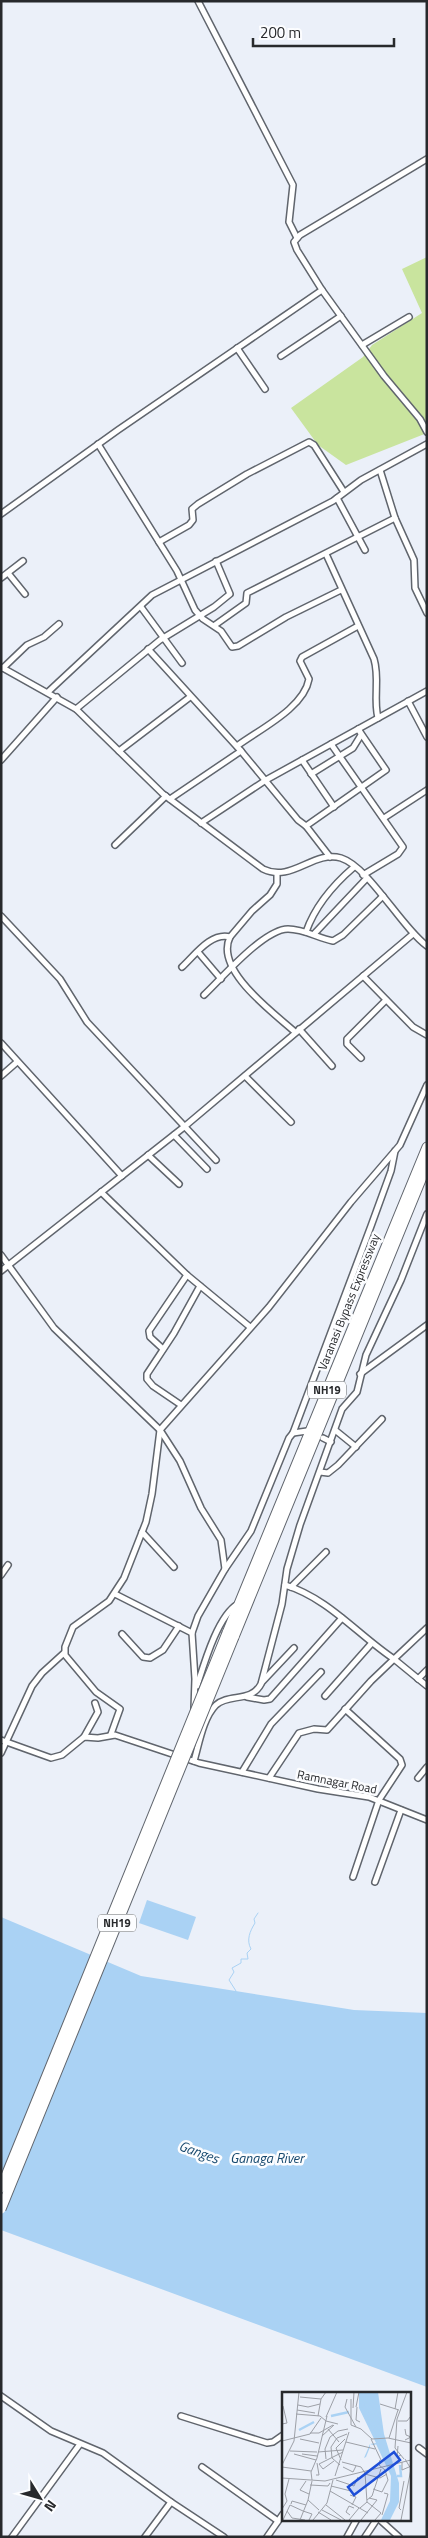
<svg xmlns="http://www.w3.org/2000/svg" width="428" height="2538" font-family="'Titillium Web',sans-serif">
<rect width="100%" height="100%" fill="#ebf0f9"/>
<polygon fill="#c9e49e" points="427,257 427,433 346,465 318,445 291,408 363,357 372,345 422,313 402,269"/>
<g fill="#aad2f4">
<polygon points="147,1900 196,1917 188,1940 139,1923"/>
<polygon points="1,1917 141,1976 354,2010 427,2013 427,2387 1,2230"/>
</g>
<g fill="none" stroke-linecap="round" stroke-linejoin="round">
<path stroke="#aad2f4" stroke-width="1" d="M 236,1991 L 229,1980 L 234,1972 L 232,1968 L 241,1963 L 241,1959 L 248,1959 L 247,1953 L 251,1949 C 246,1940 250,1931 255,1923 L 254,1919 L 258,1913"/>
<defs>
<g id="minor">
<polyline points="198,1 293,185 289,222 297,238"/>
<polyline points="427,159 300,235 294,242 297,250 322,290 384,376 420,419 427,432"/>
<polyline points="362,345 409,317"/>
<polyline points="237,348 265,389"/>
<polyline points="281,356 341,316"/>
<polyline points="98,444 177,571 195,610 203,619 221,631 232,647 238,646 286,617 341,590"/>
<polyline points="380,470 395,518 414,560 415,588 427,613"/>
<polyline points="337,498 365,550"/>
<polyline points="1,514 118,430 322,290"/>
<polyline points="159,542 189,525 193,520 192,509 198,504 247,474 309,442 314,445 344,492"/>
<path d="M 326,554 L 374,659 C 380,679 373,698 378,718"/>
<polyline points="8,573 25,594"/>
<polyline points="1,578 23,561"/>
<polyline points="141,607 182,663"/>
<polyline points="215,625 246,603 247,593 395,518"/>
<polyline points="148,649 241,751 298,820 306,826"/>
<path d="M 1,667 L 76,709 L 163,794 L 263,869 C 292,883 313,850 341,858 C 369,867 401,927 427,946"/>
<polyline points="3,668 27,645 44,637 59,624"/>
<polyline points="48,692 152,595 333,501 361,480 427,444"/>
<polyline points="408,701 427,737"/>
<polyline points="76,709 160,640 214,607 230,594 216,561"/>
<polyline points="331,744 403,847 398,854 363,875"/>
<path d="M 237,746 C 260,729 304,708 309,679 L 300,661 L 302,657 L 358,626"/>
<polyline points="119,751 190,697"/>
<polyline points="1,760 57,697"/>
<polyline points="302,760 334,807"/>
<polyline points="311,774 353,748 361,735"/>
<polyline points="170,799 241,751"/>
<polyline points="384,818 427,790"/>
<polyline points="201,823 266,780 427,691"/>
<polyline points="115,845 166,796"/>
<polyline points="330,857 306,826 386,770 358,729"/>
<path d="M 277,874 L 277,884 L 270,895 L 252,911 L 230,937 C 214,970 274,1013 295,1032"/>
<polyline points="1,916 60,979 87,1022 216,1160"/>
<path d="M 306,932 C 315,906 333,885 354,867"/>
<polyline points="314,934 366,879"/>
<polyline points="198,952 221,979"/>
<path d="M 182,967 C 195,955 211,932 230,937"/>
<polyline points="363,976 413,1027 427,1035"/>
<path d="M 204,995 C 222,978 264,929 288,929 C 304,929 318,938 333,941 L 343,935 L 383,896"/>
<polyline points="299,1029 332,1066"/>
<polyline points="1,1043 122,1176"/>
<polyline points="361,1058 347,1044 347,1039 386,1000"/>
<polyline points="1,1076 17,1062"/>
<polyline points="245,1076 291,1122"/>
<polyline points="174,1135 207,1169"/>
<polyline points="148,1155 179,1184"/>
<polyline points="101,1192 187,1275 250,1327"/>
<polyline points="1,1255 54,1328 160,1430 180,1461 201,1508 221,1540 225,1569 198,1616 192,1633 195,1679 194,1709"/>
<polyline points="1,1271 184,1127 413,934"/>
<polyline points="163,1349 150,1337 149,1331 187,1275"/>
<polyline points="360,1374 427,1325"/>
<polyline points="181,1405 153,1386 147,1379 147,1374 174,1333 200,1286"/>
<polyline points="335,1430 356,1447"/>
<polyline points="293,1433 371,1226 391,1171 395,1151"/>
<polyline points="323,1438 331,1442"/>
<polyline points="320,1472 328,1473 338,1465 382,1419"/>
<polyline points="142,1532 174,1567"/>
<polyline points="225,1569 251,1531 289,1438 293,1433 307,1431"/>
<polyline points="1,1575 8,1565"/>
<path d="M 285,1585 C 328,1598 358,1635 394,1659 L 427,1628"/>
<polyline points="291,1587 326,1552"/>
<polyline points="115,1594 192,1633"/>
<polyline points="122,1634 143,1657 150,1658 163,1650 179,1626"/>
<polyline points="418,1679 427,1670"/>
<polyline points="262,1682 294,1648"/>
<path d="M 197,1686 C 204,1664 218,1615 238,1604"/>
<polyline points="325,1696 371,1644"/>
<polyline points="247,1697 264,1700 270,1699 342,1618"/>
<polyline points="345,1709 400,1759 402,1765 379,1800 353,1877"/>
<polyline points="111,1734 120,1709 96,1692 65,1655 65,1647 73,1627 109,1601 124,1578 146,1522 152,1494 160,1430 269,1307 351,1202 400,1145 427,1085"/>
<polyline points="84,1737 98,1712 95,1703"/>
<polyline points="1,1740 51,1758 62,1755 84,1737 98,1738 115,1735 199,1763 318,1789 369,1797 427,1820"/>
<polyline points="1,1753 32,1686 42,1673 64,1653"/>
<path d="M 194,1761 C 199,1744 203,1718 216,1705 C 229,1693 251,1703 261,1684 L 282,1604 L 287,1569 L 300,1525 L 342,1409 L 357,1392 L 366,1355 L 401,1280 L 427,1214"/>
<polyline points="242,1772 271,1724 321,1672"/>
<polyline points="269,1778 299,1733 314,1729 327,1730 371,1681 394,1659 427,1686"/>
<polyline points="418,1778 427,1767"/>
<polyline points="375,1882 401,1810"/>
<polyline points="1,2396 51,2431 103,2453 171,2502"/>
<polyline points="181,2416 267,2443 273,2442 283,2435"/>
<polyline points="419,2448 427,2454"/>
<polyline points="202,2467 278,2521"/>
<polyline points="379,2519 399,2537"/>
<polyline points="12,2537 80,2444"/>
<polyline points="145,2537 171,2502 224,2537"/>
<polyline points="267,2537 283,2514"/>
<polyline points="347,2537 357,2519"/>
<polyline points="365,2537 377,2519"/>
</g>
<g id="trunk">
<polyline points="227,1633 427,1147"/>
<polyline points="234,1637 427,1165"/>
</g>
</defs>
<use href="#minor" stroke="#60656d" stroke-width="8"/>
<use href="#trunk" stroke="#60656d" stroke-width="11"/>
<use href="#minor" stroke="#fff" stroke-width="5"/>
<use href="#trunk" stroke="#fff" stroke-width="9"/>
<defs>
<g id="trunk-bridge">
<polyline points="1,2188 227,1633"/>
<polyline points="1,2209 234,1637"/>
</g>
</defs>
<use href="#trunk-bridge" stroke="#60656d" stroke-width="11" stroke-linecap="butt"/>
<use href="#trunk-bridge" stroke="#fff" stroke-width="9"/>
</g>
<g text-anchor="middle" stroke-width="5" stroke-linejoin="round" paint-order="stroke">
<g fill="#fcfdff" stroke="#67696b" stroke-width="1">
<rect x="308" y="1381.5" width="38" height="17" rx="4"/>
<rect x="98" y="1914.5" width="38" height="17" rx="4"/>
</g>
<g font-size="11" font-weight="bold" fill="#27292c">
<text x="327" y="1394">NH19</text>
<text x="117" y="1927">NH19</text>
</g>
<g font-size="12" fill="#27292c" stroke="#fcfdff">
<text transform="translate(349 1302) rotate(-68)" y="4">Varanasi Bypass Expressway</text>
<text transform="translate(337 1782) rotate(11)" y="4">Ramnagar Road</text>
</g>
<g font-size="14" font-style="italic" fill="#17496e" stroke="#fcfdff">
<text transform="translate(199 2152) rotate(20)" y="5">Ganges</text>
<text x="267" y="2163">Ganaga River</text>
</g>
</g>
<g transform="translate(282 2392)">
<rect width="129" height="129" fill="#ebf0f9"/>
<path d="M 77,0 L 96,0 L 102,42 L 117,91 L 117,110 L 108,128 L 99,128 L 108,109 L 109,84 L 94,52 L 93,53 L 91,53 L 88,52 L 88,55 L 84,65 L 82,66 L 88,52 L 94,51 L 77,16 Z" fill="#aad2f4"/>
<path fill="none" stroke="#aad2f4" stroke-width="2.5" d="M 81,0 L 86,24 L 96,44M 49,24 L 67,20M 17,38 L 32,30M 115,84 L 119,84 L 118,73"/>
<path fill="none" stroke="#9da0a7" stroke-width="1" d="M 18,5 L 39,7M 65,7 L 63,15 L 74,35M 69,7 L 69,33M 98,12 L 117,18M 16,13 L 26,15 L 38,12M 74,15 L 77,0M 75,15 L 74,28 L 78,30M 71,16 L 72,0M 113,17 L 116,0M 15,18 L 33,21M 14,22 L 38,24 L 44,29 L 56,32M 36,24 L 39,7 L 44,0M 44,25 L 55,0M 116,29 L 125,29 L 129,24M 0,32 L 5,31 L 1,14M 69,33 L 79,37 L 90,47 L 106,46M 46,37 L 57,50M 28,41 L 37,41 L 51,33M 40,44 L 52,33M 106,46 L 129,51M 107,46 L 116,18M 18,47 L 37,51M 89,47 L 99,68M 123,48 L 129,45 L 124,43 L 123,37M 0,49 L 28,42 L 39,26M 64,50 L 93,57M 116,54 L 115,65 L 119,63M 8,59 L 35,60M 36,60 L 61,58M 12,62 L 34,68M 20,62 L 35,64M 44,67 L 43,57 L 48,45 L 56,39 L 66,37M 122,67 L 113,56 L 115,27 L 125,0M 59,68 L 54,56 L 63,47M 52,69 L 41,77 L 37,72 L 61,60M 60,70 L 79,75 L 83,81 L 85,110 L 78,116M 120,70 L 120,78 L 127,75M 0,73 L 12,49 L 17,0M 58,73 L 50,66 L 49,55 L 55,46 L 65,42M 0,75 L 29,79M 61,75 L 71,80 L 74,74M 83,82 L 98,86 L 105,82M 34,83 L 37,83 L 35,71M 53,84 L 67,40M 0,86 L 43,89 L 129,68M 30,88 L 29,80 L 35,66 L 45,24M 54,88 L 72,94 L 76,85M 24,89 L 18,98 L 27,102M 30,89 L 26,108 L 37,118M 28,93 L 46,94 L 48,91M 49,94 L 69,99M 91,97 L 100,100 L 106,88 L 103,78 L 97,73 L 98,68M 48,99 L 86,121M 68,103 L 74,105 L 70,113M 85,108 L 90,104 L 99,77M 85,110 L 99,121 L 93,128M 9,112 L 10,109 L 24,113M 44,113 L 63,128M 0,117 L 5,109 L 3,102 L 7,87M 40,118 L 59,128M 119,118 L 117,116 L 122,89M 5,119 L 10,126 L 23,128M 21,119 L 30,122 L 27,128M 36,120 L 49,128M 68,123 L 64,120 L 67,114 L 72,116M 100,123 L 106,102 L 102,101M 1,128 L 8,113 L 21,119M 18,128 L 26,108M 31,128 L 45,111 L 51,88M 67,128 L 77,116M 79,128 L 95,108 L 87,106M 119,128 L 129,77 L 123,67"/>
<path fill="#1d4ed8" fill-opacity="0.15" stroke="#1d4ed8" stroke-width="2.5" d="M 112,60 L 118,68 L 72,103 L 66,95 Z"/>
<rect width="129" height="129" fill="none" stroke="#27292c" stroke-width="2.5"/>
</g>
<rect width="428" height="2538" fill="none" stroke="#27292c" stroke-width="5"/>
<g transform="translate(40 2498) rotate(127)" stroke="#fcfdff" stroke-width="4" paint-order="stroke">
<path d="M0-4L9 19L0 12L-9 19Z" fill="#27292c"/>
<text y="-8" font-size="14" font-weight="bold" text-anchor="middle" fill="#27292c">N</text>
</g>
<path d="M253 38v8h141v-8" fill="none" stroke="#27292c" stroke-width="2.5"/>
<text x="260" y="38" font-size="15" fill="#27292c" stroke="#fcfdff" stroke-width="4" paint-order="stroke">200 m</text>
</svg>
